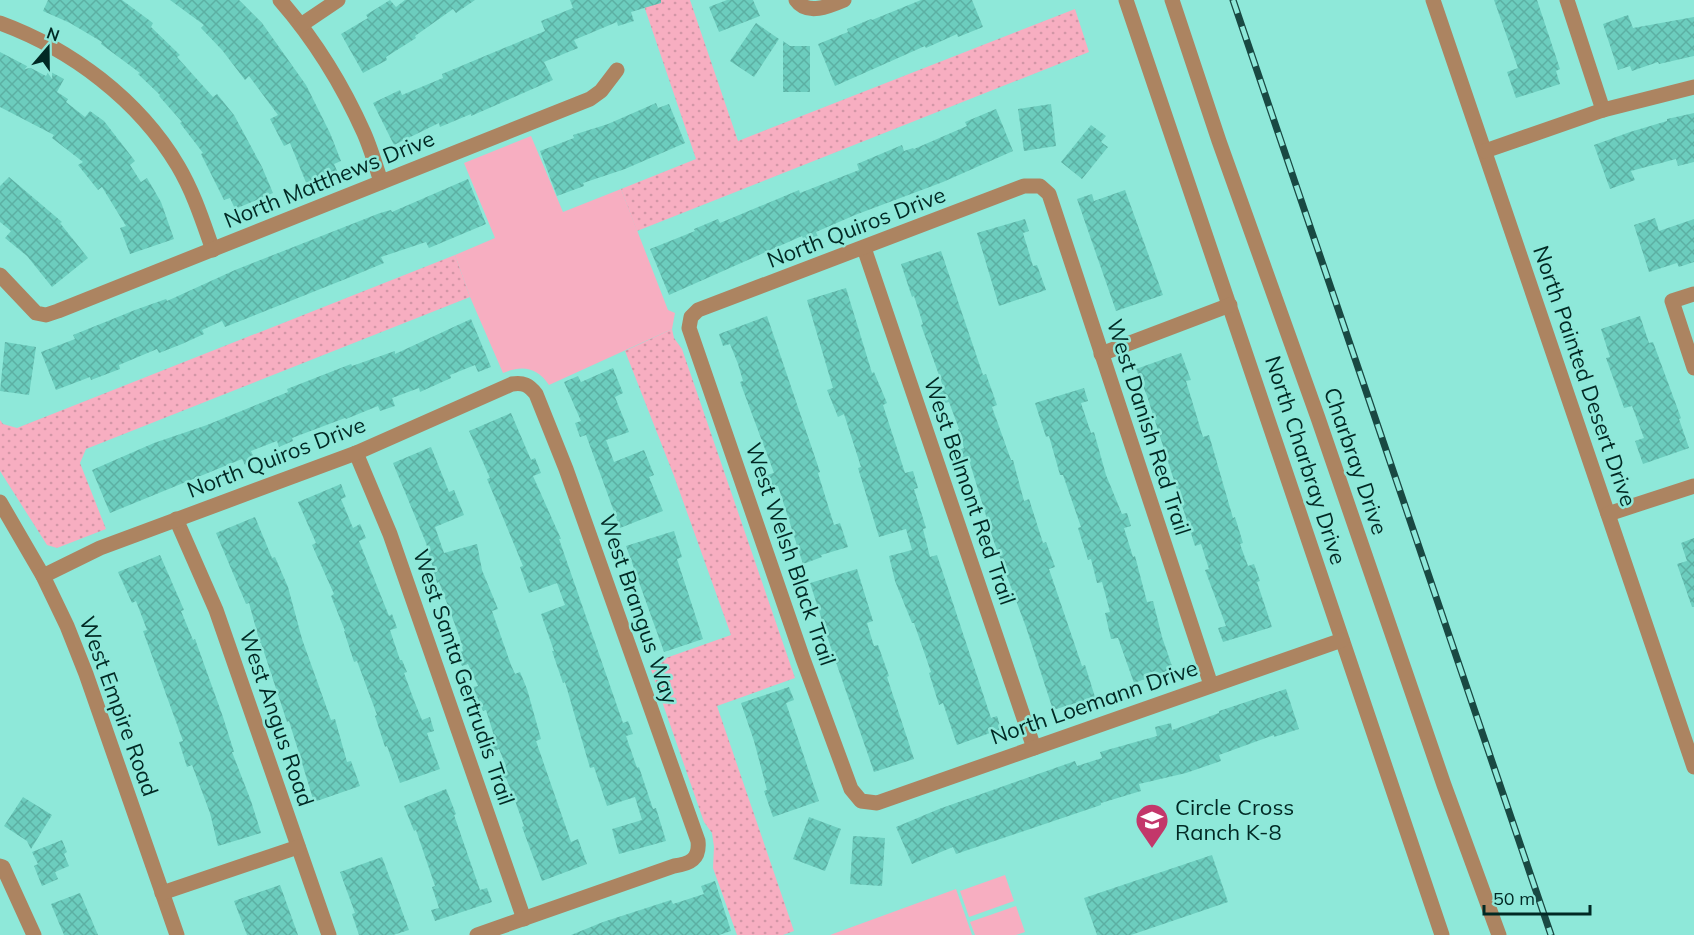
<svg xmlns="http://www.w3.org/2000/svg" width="1694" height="935" font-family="Mulish,sans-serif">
<defs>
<pattern id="grass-dots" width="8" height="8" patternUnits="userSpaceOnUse" patternTransform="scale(1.5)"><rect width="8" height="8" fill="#f7aec1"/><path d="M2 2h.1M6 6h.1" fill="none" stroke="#d296a6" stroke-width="1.8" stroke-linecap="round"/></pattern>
<pattern id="building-cross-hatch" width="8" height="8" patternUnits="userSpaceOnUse" patternTransform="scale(1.5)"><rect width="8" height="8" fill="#6ccdbe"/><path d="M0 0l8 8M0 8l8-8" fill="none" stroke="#5cb0a3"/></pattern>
</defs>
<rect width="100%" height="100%" fill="#8ee8d9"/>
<g fill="url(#grass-dots)">
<polygon points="642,0 690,0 738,141 1075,9 1089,52 637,231 621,189 696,159"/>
<polygon points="455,255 470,297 86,449 80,463 106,529 57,548 47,545 0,471 0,420 3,424 17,428"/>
<polygon points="672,329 674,338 682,349 795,678 717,706 794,931 783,935 737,935 713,868 714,847 712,833 704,822 649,664 731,635 674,476 625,351"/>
</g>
<g fill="#f7aec1">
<path d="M 531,136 L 563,212 L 621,189 L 668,310 L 675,313 L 672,329 L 549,385 C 537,367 522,365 503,373 L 470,297 L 455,255 L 495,238 L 464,163 Z"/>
<polygon points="1005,875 1014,901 969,917 960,891"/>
<polygon points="956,889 972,935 830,935"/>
<polygon points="1016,906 1025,932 1016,935 975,935 970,922"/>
</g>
<g fill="url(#building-cross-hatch)">
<polygon points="48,0 122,0 153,23 151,27 180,55 177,57 213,97 217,94 234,115 262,167 273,193 235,209 230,198 224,200 201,154 203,153 180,123 182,122 159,96 160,95 138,74 140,73 101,44 102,42 70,23 43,11"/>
<polygon points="170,0 239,0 262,23 306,85 330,133 341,161 334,164 338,173 307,185 290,143 284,146 270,119 278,115 249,76 245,80 222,50 201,28 204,25"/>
<polygon points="390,0 396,7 405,0 475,0 456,13 453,9 415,36 416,38 386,57 387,60 363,73 341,34 368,18 366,15"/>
<polygon points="570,0 661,0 661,3 631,12 634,21 618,26 617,22 574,40 578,48 544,62 553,80 471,116 471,114 440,127 439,123 394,145 373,103 400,90 402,95 443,78 442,74 545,31 541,21 573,8"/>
<polygon points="727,0 753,0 760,16 719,32 709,7"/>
<polygon points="921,0 972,0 983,27 958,37 957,34 926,48 925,46 835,86 818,44 848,32 847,29 871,19 872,20"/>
<polygon points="1494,0 1537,0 1560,69 1556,71 1560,84 1516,98 1507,72 1518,68"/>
<polygon points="1628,15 1633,28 1694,17 1694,56 1659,64 1658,62 1632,71 1630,66 1618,70 1603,24"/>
<polygon points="756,23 779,39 754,77 730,61"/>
<polygon points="783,41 790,46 810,46 810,92 783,92"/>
<polygon points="0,52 46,76 49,71 64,79 57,92 68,99 66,102 85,117 90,111 104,121 135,161 130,165 141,182 147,178 161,202 174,239 130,254 120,228 126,226 102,187 98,190 78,165 83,162 52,138 54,135 0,107"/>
<polygon points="656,103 658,108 669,104 685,143 625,169 583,183 584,186 557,196 540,151 574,138 573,135 608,124"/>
<polygon points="1051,104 1056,146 1024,151 1018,109"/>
<polygon points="996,109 1013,151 943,182 855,215 816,232 818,237 805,242 802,236 669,295 650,249 695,231 694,229 718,219 720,223 799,190 800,193 859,170 857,164 902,145 904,151 913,148 914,149 967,126 965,122"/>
<polygon points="1694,113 1694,162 1678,166 1676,159 1631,171 1635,180 1610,189 1594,145 1630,132 1667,121 1667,119"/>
<polygon points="1091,125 1106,136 1101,142 1108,147 1082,179 1061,162"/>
<polygon points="9,177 62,222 60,223 88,258 52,287 27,256 5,238 11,231 0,222 0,186"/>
<polygon points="468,179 486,224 429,248 426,242 381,257 384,263 348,278 225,327 222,321 202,330 204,334 182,344 159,353 157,349 119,365 120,369 91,380 90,377 56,390 41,352 75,339 73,335 135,310 166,299 167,301 235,270 380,213 391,210 392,212"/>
<polygon points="1125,190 1163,295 1116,311 1077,199 1092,194 1094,201"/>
<polygon points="1655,218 1659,231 1694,219 1694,262 1679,267 1677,263 1649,272 1634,225"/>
<polygon points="1025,219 1029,231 1023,233 1033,266 1037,265 1046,290 999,306 977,233"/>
<polygon points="941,251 983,375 986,374 997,405 992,407 1011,460 1013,460 1024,501 1029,499 1043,543 1046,542 1055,567 1049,569 1082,666 1085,665 1095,697 1053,710 1026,627 994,542 969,460 963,463 958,450 964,448 958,429 959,429 949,402 942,404 937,391 944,389 921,325 923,324 914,296 912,297 901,264"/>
<polygon points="846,288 872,373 874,372 887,403 883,405 905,473 913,471 918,488 914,489 926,528 923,529 930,557 937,555 991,718 997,716 1001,729 957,745 943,703 939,705 929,673 931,672 914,623 912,623 895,581 889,556 912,550 906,529 879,537 858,468 861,467 844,414 838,417 827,390 833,388 807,300"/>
<polygon points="767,316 820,472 818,473 834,525 840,523 848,547 821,555 822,557 803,564 778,486 772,488 767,475 774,473 740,382 743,381 738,364 730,344 723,346 719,334"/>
<polygon points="1640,316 1649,343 1653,342 1681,418 1679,419 1689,448 1643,464 1635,441 1644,438 1632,406 1624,408 1606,358 1610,357 1601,329"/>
<polygon points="471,319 491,367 478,372 475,365 450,375 451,378 420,392 419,388 392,398 395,406 380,411 378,406 346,419 345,418 292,438 293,441 279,447 277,441 251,451 255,460 245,465 242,459 110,513 92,470 154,443 207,425 288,392 287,389 351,364 352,366 395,351 395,354"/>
<polygon points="5,342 36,347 29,395 0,391"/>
<polygon points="1181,353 1191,380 1186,381 1203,437 1209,435 1233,518 1235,517 1243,543 1240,544 1248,566 1254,564 1260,581 1257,582 1272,627 1223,642 1218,628 1226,626 1205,570 1209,569 1201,544 1195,546 1147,396 1136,369"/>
<polygon points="613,368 623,393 615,397 629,432 606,440 614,462 644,450 654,475 649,477 663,511 620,528 586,435 580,437 575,423 581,421 564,382 578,376 581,382"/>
<polygon points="1084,388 1088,401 1081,403 1091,433 1094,432 1106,475 1122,514 1127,513 1131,526 1124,528 1133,557 1135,556 1147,602 1153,601 1162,637 1173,669 1134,683 1118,638 1111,639 1105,613 1110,612 1102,582 1097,583 1091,559 1088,560 1078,528 1081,527 1063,475 1060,475 1049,436 1046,437 1035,403"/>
<polygon points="511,413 531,460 535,458 541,473 533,476 561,539 559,539 623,723 628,721 633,734 626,736 637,768 639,767 653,809 656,808 666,841 619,854 612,829 642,820 635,797 607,806 594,767 590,768 565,682 563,683 552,651 554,651 541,614 565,605 557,583 529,593 520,567 523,566 487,479 490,478 469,431"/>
<polygon points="431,447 449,492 454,490 464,515 435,527 444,553 477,544 482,570 498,609 492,611 511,665 515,674 520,672 527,689 541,739 536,741 571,842 578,839 587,864 542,881 522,827 524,826 513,795 506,778 503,779 500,768 506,766 499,749 492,752 489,741 495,739 486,710 483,711 473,687 478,686 468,664 462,666 457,653 463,651 460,638 439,582 437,583 426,543 393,463"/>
<polygon points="341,484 346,497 341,499 353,528 360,524 366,538 359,541 389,616 392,614 397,628 390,630 400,660 402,660 407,672 404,673 415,703 422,720 430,717 434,731 427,733 440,769 400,783 387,746 385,747 375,716 377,715 357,661 354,662 344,631 345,631 331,596 334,594 312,545 316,543 298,502"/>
<polygon points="255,517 272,558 275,557 288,587 302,639 331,720 335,719 347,762 351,761 360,786 314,802 289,721 287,722 261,643 260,643 249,603 246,604 216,533"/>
<polygon points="674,531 682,557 677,559 703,639 664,652 626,546"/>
<polygon points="1694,538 1694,607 1692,607 1677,564 1687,561 1681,543"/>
<polygon points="160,555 184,610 181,611 193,640 195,639 223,717 234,752 232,752 251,801 261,833 218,846 210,813 192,765 187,767 179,742 183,741 143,631 147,630 136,601 132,603 118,572"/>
<polygon points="857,569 873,621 867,623 874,646 878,645 889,676 887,677 914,759 874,772 830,645 810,583"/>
<polygon points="789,687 794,700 786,703 819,801 773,817 764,791 767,790 754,741 741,703"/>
<polygon points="1286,689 1299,729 1274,737 1274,735 1219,755 1221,761 1186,773 1139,784 1141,791 1101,803 1101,805 956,854 953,847 912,864 896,827 939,809 1075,761 1077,766 1102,758 1100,752 1157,736 1155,727 1171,723 1172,730 1219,713 1219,711"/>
<polygon points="446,789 456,814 454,815 480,890 487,888 492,902 435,921 431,910 439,908 432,887 435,886 416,830 414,831 404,806"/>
<polygon points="23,797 52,815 31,849 27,841 4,826"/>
<polygon points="809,817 841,829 825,871 793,859"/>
<polygon points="853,836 885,838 882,886 850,884"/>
<polygon points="62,840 67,852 64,854 69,866 55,872 58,879 42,886 34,866 38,864 32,852"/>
<polygon points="1212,855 1228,902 1131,935 1097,935 1084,898"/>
<polygon points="382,857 409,930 393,935 359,935 352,914 355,913 340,872"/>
<polygon points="715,881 731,931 719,935 571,935 603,922 671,900 673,904 704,894 701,886"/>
<polygon points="280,885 298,935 247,935 234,901"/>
<polygon points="80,893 98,935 64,935 51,904"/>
</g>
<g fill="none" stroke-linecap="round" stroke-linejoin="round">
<g stroke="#ac8461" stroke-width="15">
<path d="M 280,0 C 314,39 343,86 364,133 C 371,149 376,166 381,182"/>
<path d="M 796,0 C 807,16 830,6 844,0"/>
<polyline points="1126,0 1442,935"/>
<polyline points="1172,0 1219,141 1318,418 1444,785 1499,935"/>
<polyline points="1433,0 1694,767"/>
<polyline points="1567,0 1603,110"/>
<path d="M 0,23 C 71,49 139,100 178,166 C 194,193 203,222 213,250"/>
<polyline points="301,25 338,0"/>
<polyline points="1485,151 1603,110 1694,87"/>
<polyline points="864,248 1034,748"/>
<polyline points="0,275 36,313 46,315 58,311 590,99 601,91 617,70"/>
<polyline points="1694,294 1672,301 1694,368"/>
<polyline points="1101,354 1230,305"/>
<polyline points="356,453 390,534 524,919"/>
<polyline points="0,502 43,576 67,626 86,674 177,935"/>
<polyline points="1608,514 1694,486"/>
<polyline points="176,519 216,610 329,935"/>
<path d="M 43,576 L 100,548 L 356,453 L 512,384 C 523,382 529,385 536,394 L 566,469 L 698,841 C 700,859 690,864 674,866 L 477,935"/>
<polyline points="1211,685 1049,194 1040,186 1024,186 698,310 691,317 689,328 803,659 851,789 861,801 877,803 1342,640"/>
<polyline points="0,866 3,867 34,935"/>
<polyline points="162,893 298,847"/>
</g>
<defs>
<polyline id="rail" points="1233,0 1551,935"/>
</defs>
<use href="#rail" stroke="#194943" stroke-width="7"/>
<use href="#rail" stroke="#8ee8d9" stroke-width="4.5" stroke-dasharray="14" stroke-linecap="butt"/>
</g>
<defs>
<symbol id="school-pin" viewBox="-11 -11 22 30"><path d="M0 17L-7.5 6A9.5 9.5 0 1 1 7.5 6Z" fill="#c3376a" stroke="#8ee8d9"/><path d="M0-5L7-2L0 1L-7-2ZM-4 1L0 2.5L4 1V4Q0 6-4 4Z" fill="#fff"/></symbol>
</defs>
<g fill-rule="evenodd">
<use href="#school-pin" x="1133" y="801" width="38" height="52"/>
</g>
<g text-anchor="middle" stroke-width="5" stroke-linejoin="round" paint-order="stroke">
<g font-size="22" fill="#012924" stroke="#8ee8d9">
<text transform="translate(329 179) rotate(-22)" y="8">North Matthews Drive</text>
<text transform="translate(856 227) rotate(-21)" y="8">North Quiros Drive</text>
<text transform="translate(1585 376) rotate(71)" y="8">North Painted Desert Drive</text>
<text transform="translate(1149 427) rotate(72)" y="8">West Danish Red Trail</text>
<text transform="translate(276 457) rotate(-21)" y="8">North Quiros Drive</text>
<text transform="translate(1306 460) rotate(72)" y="8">North Charbray Drive</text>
<text transform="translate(1356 461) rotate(71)" y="8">Charbray Drive</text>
<text transform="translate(970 491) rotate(71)" y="8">West Belmont Red Trail</text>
<text transform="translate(791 554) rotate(71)" y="8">West Welsh Black Trail</text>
<text transform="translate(639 609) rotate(71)" y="8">West Brangus Way</text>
<text transform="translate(464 677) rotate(71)" y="8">West Santa Gertrudis Trail</text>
<text transform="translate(1094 702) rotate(-19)" y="8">North Loemann Drive</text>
<text transform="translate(119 706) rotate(70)" y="8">West Empire Road</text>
<text transform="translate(277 718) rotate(71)" y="8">West Angus Road</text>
</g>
<g font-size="22" fill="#012924" stroke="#8ee8d9" text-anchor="start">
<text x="1175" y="815">Circle Cross<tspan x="1175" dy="25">Ranch K-8</tspan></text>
</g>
</g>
<g transform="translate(48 48) rotate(20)" stroke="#8ee8d9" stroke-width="4.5" paint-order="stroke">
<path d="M0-4.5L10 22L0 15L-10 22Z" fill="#012924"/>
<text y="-9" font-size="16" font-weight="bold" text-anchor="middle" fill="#012924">N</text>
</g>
<path d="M1484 905v9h106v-9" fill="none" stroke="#012924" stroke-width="3"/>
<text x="1493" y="905" font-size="18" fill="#012924" stroke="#8ee8d9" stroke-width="4.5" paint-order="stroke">50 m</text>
</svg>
